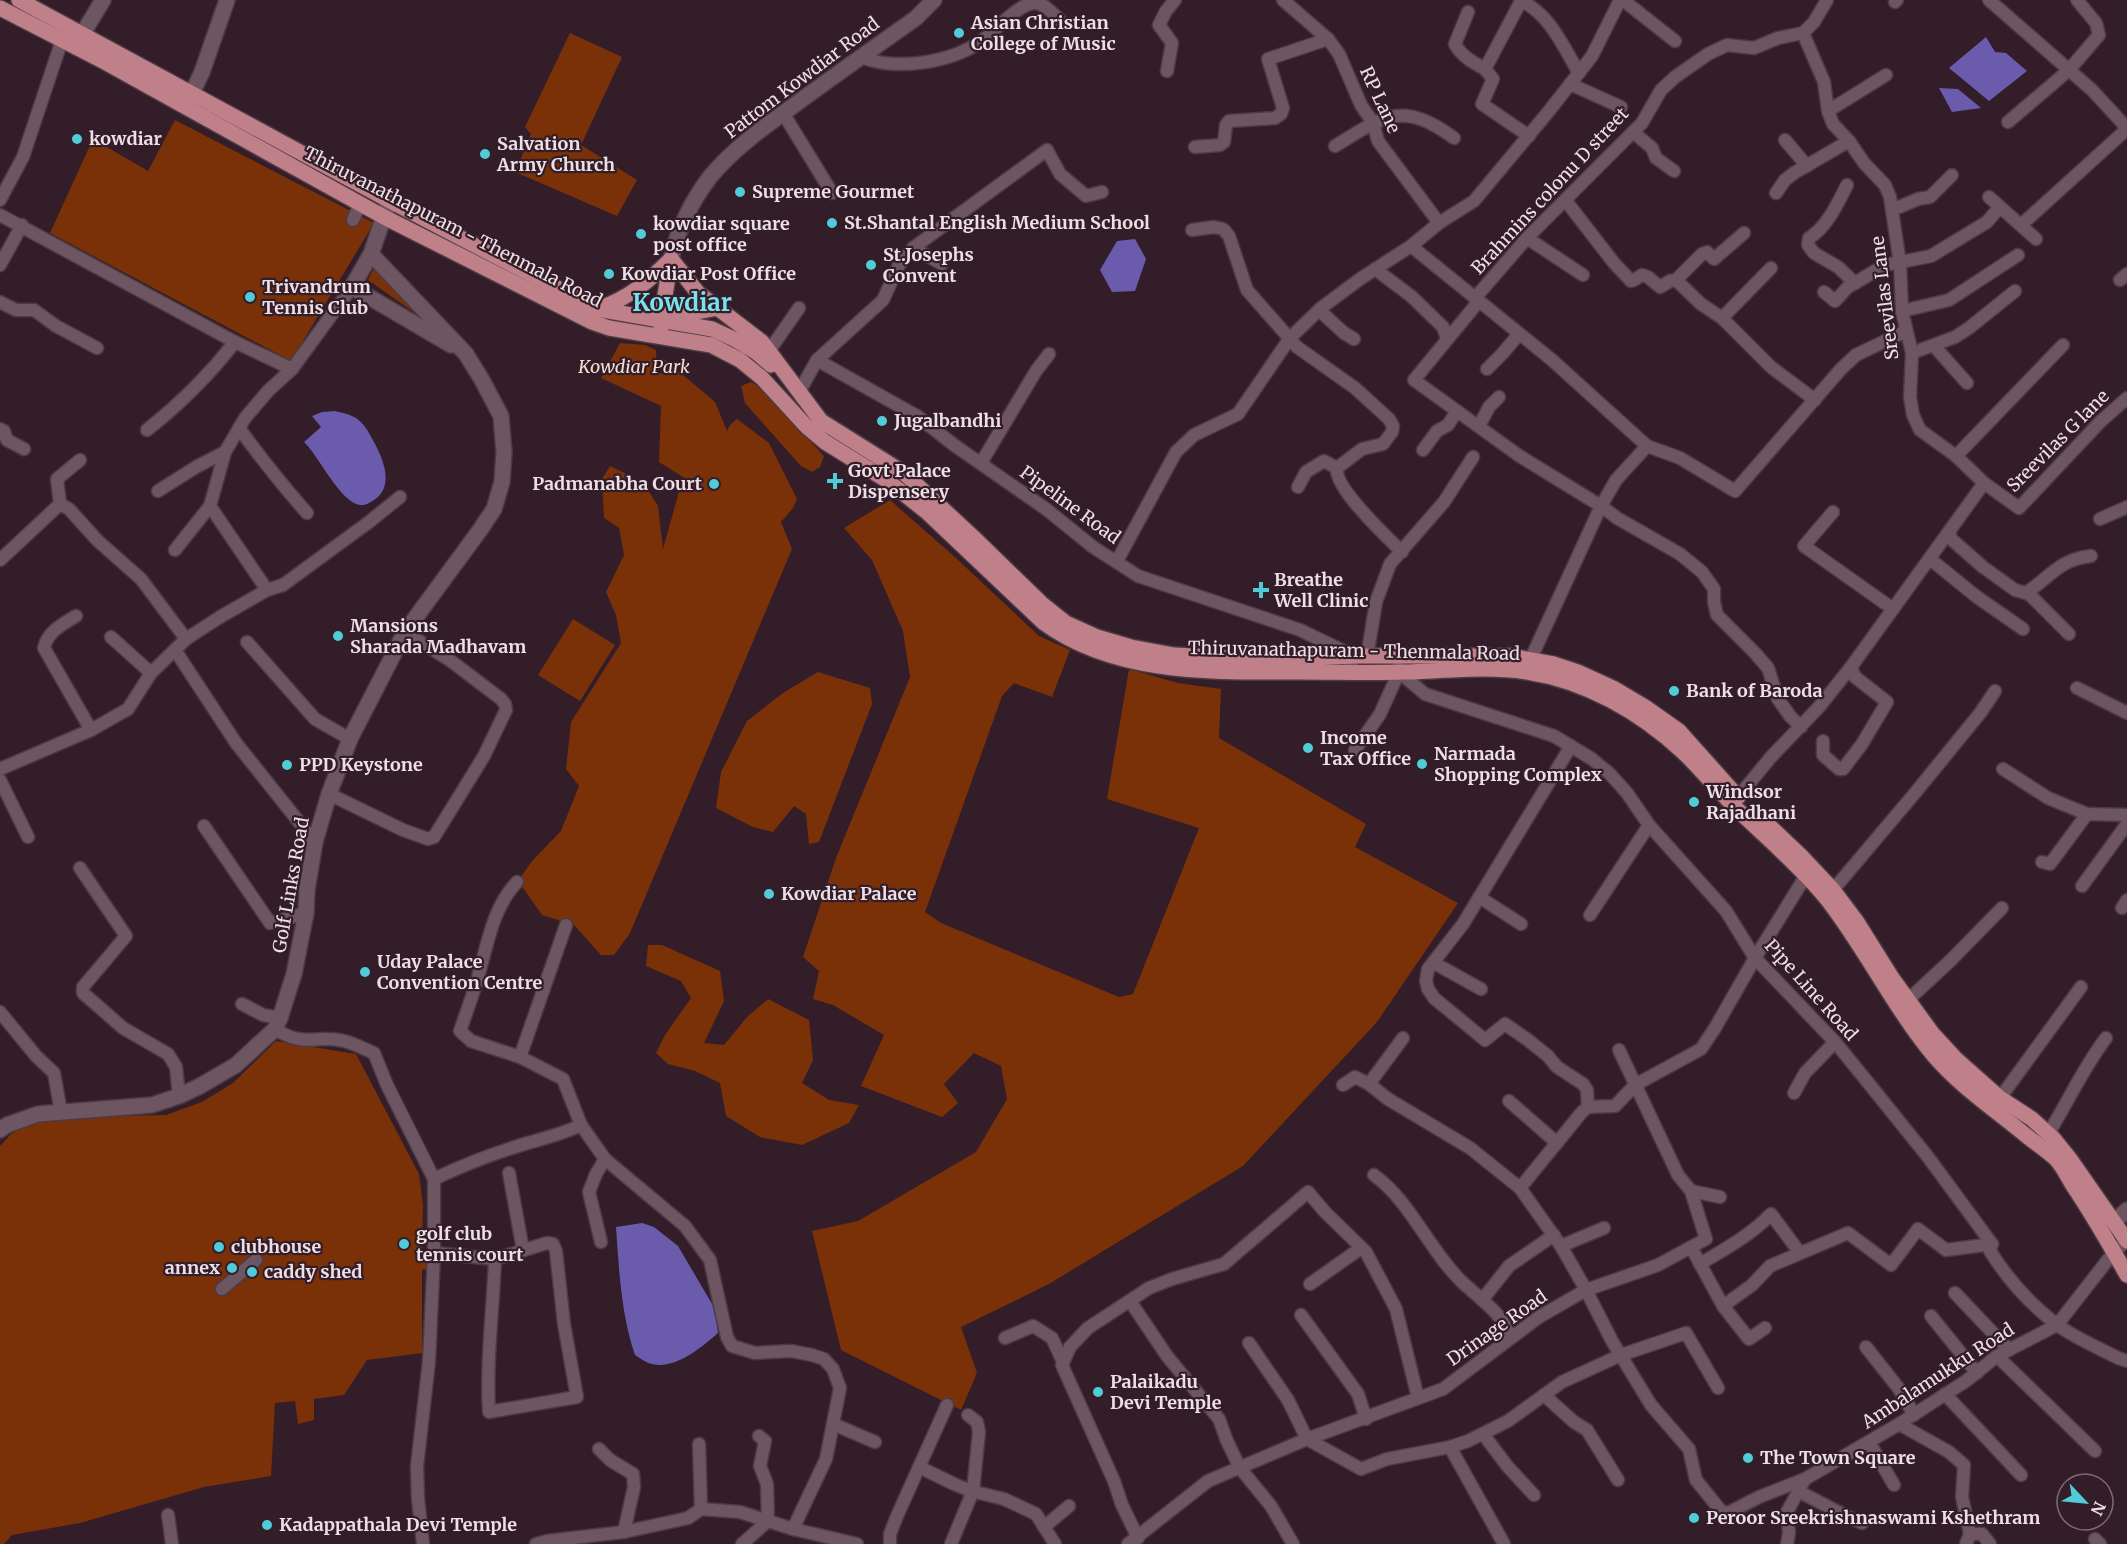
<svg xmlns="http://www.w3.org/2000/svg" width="2127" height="1544" font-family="Merriweather,serif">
<rect width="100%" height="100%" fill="#321d28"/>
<g fill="#7b3108">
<polygon points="570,33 622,57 581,145 637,180 617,216 515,172 531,134 525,127"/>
<polygon points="175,120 374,223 291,361 50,233 93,139 148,171"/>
<polygon points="375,265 432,325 368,280"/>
<polygon points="620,343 645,345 656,350 657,372 663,374 663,358 715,402 727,431 730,425 737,419 769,443 797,499 793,508 781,522 792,549 630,933 614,955 601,955 574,925 542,915 518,881 532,861 561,831 579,786 566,769 571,722 621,643 616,615 606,592 624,555 619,528 604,518 602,479 610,466 643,482 658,506 663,549 683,477 659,462 661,406 601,378"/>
<polygon points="751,382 761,388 824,456 820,467 812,472 801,466 745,403 741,386"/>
<polygon points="890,500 956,558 1039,636 1070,650 1052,697 1014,683 1002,696 925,912 941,923 1119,997 1133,994 1199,828 1107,799 1129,669 1178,683 1221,689 1219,738 1366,824 1355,847 1458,903 1377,1022 1243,1166 1049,1284 961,1327 977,1373 961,1410 841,1350 812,1231 858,1221 976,1152 1007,1099 1001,1066 974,1053 944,1084 958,1103 942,1117 861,1086 884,1035 833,1005 813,999 819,971 803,957 836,858 910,677 903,631 872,560 844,528"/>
<polygon points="573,619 615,645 580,701 538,675"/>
<polygon points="818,672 870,688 872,704 819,842 809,844 806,814 794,806 773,832 753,827 716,808 721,772 747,721 783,693"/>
<polygon points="648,945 662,945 720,971 724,1001 704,1043 724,1045 747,1017 768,999 809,1020 813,1060 802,1083 829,1100 859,1105 849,1123 802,1145 760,1137 726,1116 720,1083 695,1071 668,1064 656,1053 665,1035 691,998 681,981 646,966"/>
<polygon points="276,1041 356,1054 419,1174 423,1205 422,1245 427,1269 422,1270 422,1353 367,1360 344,1395 314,1399 314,1420 298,1424 295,1401 275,1403 271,1476 204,1487 80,1523 12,1535 4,1544 0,1544 0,1146 11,1134 44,1117 166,1115 202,1102 233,1083"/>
</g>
<g fill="#6a5bad">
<polygon points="1986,37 1995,52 2006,53 2027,71 1989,101 1949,68"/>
<polygon points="1939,88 1958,89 1981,108 1952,112"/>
<polygon points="1135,239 1146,259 1135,291 1112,292 1100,270 1117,241"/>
<path d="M 335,411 C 343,413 349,414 356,418 C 366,425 370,435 375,444 C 386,465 395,492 367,504 C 345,514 319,455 304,442 L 321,427 L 312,416 L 322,412 Z"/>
<path d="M 642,1223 L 654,1227 L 678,1246 L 715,1309 L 718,1333 C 702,1347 675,1370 652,1364 C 646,1363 640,1358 635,1355 C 621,1314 619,1270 616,1227 Z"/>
</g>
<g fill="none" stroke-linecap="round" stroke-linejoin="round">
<defs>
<g id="street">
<polyline points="1283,0 1328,39 1339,54 1361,105 1373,123 1378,141 1439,223"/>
<polyline points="1623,0 1675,41"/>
<polyline points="1989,0 2092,90 2127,128"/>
<polyline points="1895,2 1897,0"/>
<path d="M 1468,12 L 1455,44 C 1461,56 1474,63 1485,69 L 1521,1 C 1550,14 1564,48 1579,73"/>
<path d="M 861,57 C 896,71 949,63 980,42 C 995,32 1019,2 1036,3 C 1045,4 1052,13 1059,19"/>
<polyline points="1485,69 1493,79 1482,104 1529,136"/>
<polyline points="1167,71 1172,43 1159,25 1166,11 1175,0"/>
<polyline points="1570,84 1621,107"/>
<polyline points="1828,111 1886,75"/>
<polyline points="783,113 832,193"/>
<polyline points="2008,122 2069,70 2099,35 2096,23 2077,0"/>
<polyline points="1633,132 1652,148 1656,158 1674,171"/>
<polyline points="1785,140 1807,166"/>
<path d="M 1335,146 C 1384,116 1402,100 1454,138"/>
<polyline points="1195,147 1220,145 1224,142 1226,125 1229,121 1275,118 1281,114 1283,108 1268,59 1328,39"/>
<path d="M 1847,185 C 1838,203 1827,227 1809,238 L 1808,245 L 1814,253 L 1838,267 L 1855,283 L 1885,265 L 1931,256 L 1987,222 L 1998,209"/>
<polyline points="1776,193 1785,180 1794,173 1849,141"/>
<polyline points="1989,197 2036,239"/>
<polyline points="0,200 23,157 62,40"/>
<polyline points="1566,201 1614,263 1631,281 1634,280 1642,275 1648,277 1660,287 1670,281 1676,280 1702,254 1707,252 1714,259 1744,233"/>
<polyline points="1892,210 1918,199 1930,197 1952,175"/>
<polyline points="0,215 235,342 292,369"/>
<polyline points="353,220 360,204"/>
<polyline points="2021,225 2127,129"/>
<path d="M 1192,230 L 1214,227 L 1223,229 L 1229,236 L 1247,290 L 1297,347 L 1355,388 L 1389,419 L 1393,426 L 1392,432 L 1383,444 L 1362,449 L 1337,468 C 1334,488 1387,537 1402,552"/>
<polyline points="1527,238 1583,275"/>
<polyline points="1411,246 1552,360 1647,446"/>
<polyline points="913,248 942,264"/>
<polyline points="0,265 22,225"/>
<polyline points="1375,269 1411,296 1443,327 1447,339"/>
<polyline points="1676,280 1701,304 1722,318 1771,268"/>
<polyline points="2120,280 2127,274"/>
<polyline points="1824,292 1835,301 1848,287 1855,283"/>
<polyline points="1475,298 1527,238 1642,123 1661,90 1675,77 1708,54 1727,45 1754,48 1778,38 1803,33"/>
<polyline points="1479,301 1414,380 1518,455 1601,506 1617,518 1680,554 1702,572 1714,589 1714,602 1717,615 1755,653 1768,668 1778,699 1790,716 1801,727"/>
<polyline points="0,302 16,310 34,310 56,326 97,348"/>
<polyline points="1319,310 1344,333 1354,339"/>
<polyline points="1902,311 1949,300 2018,255"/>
<polyline points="1722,318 1771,367 1815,400"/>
<polyline points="1934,346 1967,383"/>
<polyline points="769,351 799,308"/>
<polyline points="1912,353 1955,337 1969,328 2015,291"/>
<polyline points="817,360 917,416 954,445 1046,509 1093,547 1138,576 1300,630 1354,656 1349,671"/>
<polyline points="1487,369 1502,354 1519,334"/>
<polyline points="799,392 817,360 883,300 899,265 913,248 1047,150 1060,174 1086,196 1102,192"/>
<polyline points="1479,426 1489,407 1499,397"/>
<path d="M 239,428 C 260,457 283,486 307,513"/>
<polyline points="0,429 4,431 7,440 24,449"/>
<path d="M 147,430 C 180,404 209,375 235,342"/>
<polyline points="1423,450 1437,431 1448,425 1457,411"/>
<polyline points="1956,456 2063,345"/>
<polyline points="981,463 1036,371 1049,354"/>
<polyline points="1984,483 2019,508 2100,422 2127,398"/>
<polyline points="1298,487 1306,472 1324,461 1337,468"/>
<polyline points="158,491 196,467 225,452"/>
<polyline points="60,504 69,509 98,541 141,579 186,639"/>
<polyline points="60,504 57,479 80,460"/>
<polyline points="1833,512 1804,546 1893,609"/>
<polyline points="2100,519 2127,507"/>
<polyline points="1950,532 1950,538 1983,567 2015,590 2029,594 2069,634"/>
<polyline points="175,550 210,506"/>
<polyline points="1930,559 1977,597 2023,629"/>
<polyline points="0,560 60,504"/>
<polyline points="1117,561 1176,452 1194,435 1238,414 1290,338 1321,308 1360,279 1411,246 1439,223 1474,201 1549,111 1592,56 1620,0"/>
<polyline points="267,590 210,506 225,452 245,418 268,391 292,369 352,287"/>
<path d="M 2026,593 C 2050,577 2060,559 2091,556"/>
<path d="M 76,616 C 63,624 47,632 44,648 L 91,730"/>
<polyline points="111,637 151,673"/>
<polyline points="247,642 315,719 350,739"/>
<polyline points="175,650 236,743 315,842"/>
<polyline points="1367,657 1376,602 1390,564 1444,502 1473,457"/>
<polyline points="1527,667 1601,506 1616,480 1647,446 1680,458 1735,491 1841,369 1856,355 1906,331"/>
<path d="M 1399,672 L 1425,694 L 1554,736 L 1592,759 L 1610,774 L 1627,793 L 1649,825 L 1726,911 L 1755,958 L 1835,1042 L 1870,1085 L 1928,1157 L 1992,1244 L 1990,1251 C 2007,1278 2030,1304 2056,1324 C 2073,1337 2099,1348 2118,1358 L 2127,1361"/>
<polyline points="2077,688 2127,713"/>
<polyline points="1823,741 1823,755 1839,769 1843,769 1862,744 1887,702 1855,677 1851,667"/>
<polyline points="1571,746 1463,924 1428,969 1426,981 1428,989 1434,998 1485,1040 1505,1024 1528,1040 1548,1056 1557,1067 1583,1084 1587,1090 1588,1107"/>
<polyline points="1355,750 1380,714 1399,672 1398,667"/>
<polyline points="0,769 91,730 128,709 151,673 186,639 220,617 267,590 283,585 369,522 400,497"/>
<polyline points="2003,769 2048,798 2087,814"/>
<polyline points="0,780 28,837"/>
<polyline points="329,794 403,830 428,839 434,837 484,756 506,710 505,704 501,699 451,661 405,632"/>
<polyline points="1733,803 1771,757 1819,707 1851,667 1984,483 1956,456 1920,430 1913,415 1910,397 1912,353 1902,311 1900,263 1890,197 1885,185 1864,163 1849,141 1833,124 1828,111 1824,82 1803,33 1814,22 1827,0"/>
<polyline points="204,826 270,923 306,913"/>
<polyline points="2042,862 2050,864 2087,814 2127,815"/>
<polyline points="80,868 126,936 83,987 83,993 123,1028 168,1054 176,1067 179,1096"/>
<path d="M 517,882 C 492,909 488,943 478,977 C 473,995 466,1013 460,1031 L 471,1041 L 520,1057 L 563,1079 L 581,1125 L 605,1159 L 685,1226 L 710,1260 L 727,1337 L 732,1346 L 755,1353 L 791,1351 L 812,1355 L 824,1359 L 833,1369 L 840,1388 L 826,1459 L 793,1529"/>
<polyline points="2082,886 2127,824"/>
<polyline points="1833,890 1915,793 1981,712 1995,691"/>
<polyline points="1479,897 1521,924"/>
<polyline points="2122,908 2127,900"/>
<polyline points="1590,915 1649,825"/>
<polyline points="1434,963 1481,989"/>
<polyline points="1908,1000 1951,960 2002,908"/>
<polyline points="242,1004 263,1015 280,1018"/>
<polyline points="0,1012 36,1056 54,1073 61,1112"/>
<path d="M 275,1029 C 303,1047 312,1036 339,1040 C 350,1041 364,1049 374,1053 L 387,1085 L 434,1179 L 434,1253 L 429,1361 L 417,1466 L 418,1499 L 423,1544"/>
<polyline points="520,1057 566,925"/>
<polyline points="1369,1084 1403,1038"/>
<polyline points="1343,1085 1355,1077 1369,1084 1388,1099 1470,1148 1520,1188 1561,1246 1586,1290 1612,1341 1651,1405 1689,1449 1696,1480 1721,1511 1728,1513 1759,1497 1805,1479"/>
<polyline points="1794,1093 1805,1073 1835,1042"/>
<polyline points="2000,1098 2081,987"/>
<polyline points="1509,1101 1557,1143"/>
<path d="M 2048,1134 C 2068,1102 2083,1068 2106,1038"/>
<polyline points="509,1173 523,1250"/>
<path d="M 1374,1175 C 1411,1202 1429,1250 1462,1282 C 1478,1297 1505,1315 1510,1338"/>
<path d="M 434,1179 C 461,1166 489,1155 518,1146 C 539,1139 561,1135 581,1125"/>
<polyline points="1520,1188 1582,1112 1588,1107 1615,1106 1635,1085 1701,1049 1715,1028 1755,958 1810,869"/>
<polyline points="1691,1191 1720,1197"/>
<polyline points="601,1242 589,1192 596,1174 605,1159"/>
<polyline points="1561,1246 1604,1228"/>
<polyline points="1691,1247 1723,1306 1749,1339 1765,1328"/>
<path d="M 434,1253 L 495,1259 L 547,1243 L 553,1244 L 556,1251 L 564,1324 L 577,1397 L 489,1412 C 486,1361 493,1310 495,1259"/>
<path d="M 1700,1264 C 1725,1249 1751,1235 1771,1214 L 1800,1253"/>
<polyline points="1310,1284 1361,1248"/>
<polyline points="222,1289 256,1260"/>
<polyline points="1955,1293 2009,1350"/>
<polyline points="1482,1300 1509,1266 1554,1235"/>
<polyline points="1130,1301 1167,1356 1219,1419 1227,1441 1240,1468 1271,1506 1293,1544"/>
<polyline points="1723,1306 1752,1285 1770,1266 1848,1233 1891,1265 1918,1229 1946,1250 1992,1244"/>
<polyline points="1301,1315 1358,1394 1366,1419"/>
<polyline points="1931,1316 1977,1373"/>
<polyline points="1005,1338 1033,1326 1052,1338 1063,1362"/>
<polyline points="1249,1343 1288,1400 1307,1439 1361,1469 1387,1459 1450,1447 1468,1441 1508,1421 1562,1382 1621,1355 1686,1333 1718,1388"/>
<polyline points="1866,1347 1900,1390 1914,1415"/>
<polyline points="1997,1356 2095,1451"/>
<polyline points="1945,1394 2021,1475"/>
<polyline points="1544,1395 1574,1422 1587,1430 1618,1480"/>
<polyline points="833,1424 875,1442"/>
<polyline points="1899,1424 1949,1452 1964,1465 1962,1497 1970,1534 1966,1544"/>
<polyline points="1483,1434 1508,1467 1534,1495"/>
<polyline points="1869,1442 1894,1485"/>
<polyline points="699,1444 701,1509"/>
<polyline points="1450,1447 1504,1544"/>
<polyline points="599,1449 610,1460 633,1474 634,1487 624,1532"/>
<polyline points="919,1467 954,1484 971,1491 1004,1499 1036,1514 1055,1544"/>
<polyline points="1798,1491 1846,1516 1862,1523"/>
<polyline points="168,1515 172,1544"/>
<polyline points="1044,1527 1069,1506"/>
<polyline points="1970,1534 1982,1534 1990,1544"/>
<polyline points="1138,1538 1122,1505 1114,1481 1062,1365 1070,1347 1088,1328 1149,1288 1172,1279 1224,1264 1308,1192 1325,1212 1366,1252 1396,1309 1418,1398"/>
<polyline points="2095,1539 2100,1544"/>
<polyline points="536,1544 547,1541 624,1532 688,1518 701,1509 740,1512 793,1529 857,1544"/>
<polyline points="742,1544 768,1521 767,1484 760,1466 765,1441 759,1436"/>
<polyline points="890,1544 890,1534 897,1516 947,1405"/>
<polyline points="951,1544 973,1491 979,1432 977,1422 968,1415"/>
<polyline points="1128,1544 1208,1481 1307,1439 1443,1389 1539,1317 1586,1290 1658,1265 1706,1239 1691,1191 1678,1175 1619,1050"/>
<polyline points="1787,1544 1789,1533 1787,1512 1805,1479 1899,1424 1966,1381 1997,1356 2057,1325 2114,1252 2127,1240"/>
</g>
<g id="secondary">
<polyline points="83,33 103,0"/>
<polyline points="187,104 202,72 227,0"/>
<polyline points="388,205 371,254 352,287 451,345"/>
<path d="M 671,259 C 678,229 691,202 710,177 C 733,149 764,127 793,106 C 834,76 875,47 916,18 L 934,0"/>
<polyline points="0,1130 7,1125 38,1114 152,1105 179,1096 200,1086 236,1065 275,1029 280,1018 294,974 306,913 307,890 315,842 329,794 350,739 405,632 480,530 494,509 502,482 504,452 501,416 482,380 466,354 371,254"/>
<polyline points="2114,1222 2127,1210"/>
</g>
<g id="primary">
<polyline points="19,0 390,201 597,309 712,329 736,340 756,352 771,365"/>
<path d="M 0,8 L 101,60 L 384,217 L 592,322 L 609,328 L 711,345 L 740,360 L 762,378 L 806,426 L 825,442 L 888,481 L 928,513 L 1044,623 C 1117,676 1215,672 1301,672 C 1336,672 1370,673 1404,672 C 1444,671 1487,666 1527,672 C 1586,681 1640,712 1683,752 C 1703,771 1720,793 1740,812 C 1769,840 1801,867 1827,899 C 1866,949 1894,1008 1935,1057 C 1962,1088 1997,1111 2028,1137 C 2037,1144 2047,1151 2055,1158 C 2063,1166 2068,1178 2074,1187 C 2093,1215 2110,1245 2127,1275"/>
<polyline points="671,259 698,293 762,342 821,421 904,473 973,537 1041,603 1066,623 1097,637 1131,647 1174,655 1271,660 1354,656 1510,656 1554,664 1578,672 1613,688 1645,707 1679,731 1738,797"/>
<path d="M 600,308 C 629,298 649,281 671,259"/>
<polyline points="670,317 718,308"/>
<polyline points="661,327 661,319 671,259"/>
<polyline points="1760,817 1801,856 1833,890 1857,922 1892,978 1932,1033 1956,1059 2000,1098 2032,1119 2053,1138 2070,1159 2127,1241"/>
</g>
</defs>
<use href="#street" stroke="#4c3b44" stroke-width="15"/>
<use href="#secondary" stroke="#4c3b44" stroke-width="18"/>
<use href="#primary" stroke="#4c3b44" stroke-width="18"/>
<use href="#street" stroke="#6d5561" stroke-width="12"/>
<use href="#secondary" stroke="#6d5561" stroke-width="15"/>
<use href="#primary" stroke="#c08089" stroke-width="15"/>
</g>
<g fill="#52cbd8" stroke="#321d28" stroke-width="2">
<circle cx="959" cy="33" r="6"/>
<circle cx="77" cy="139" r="6"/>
<circle cx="485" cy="154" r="6"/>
<circle cx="740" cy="192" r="6"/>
<circle cx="832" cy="223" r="6"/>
<circle cx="641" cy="234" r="6"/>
<circle cx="871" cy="265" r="6"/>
<circle cx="609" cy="274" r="6"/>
<circle cx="250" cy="297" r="6"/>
<circle cx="882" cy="421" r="6"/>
<path d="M832 472h6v6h6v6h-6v6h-6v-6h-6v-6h6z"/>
<circle cx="714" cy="484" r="6"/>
<path d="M1258 581h6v6h6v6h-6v6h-6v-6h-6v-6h6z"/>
<circle cx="338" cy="636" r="6"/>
<circle cx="1674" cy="691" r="6"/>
<circle cx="1308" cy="748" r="6"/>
<circle cx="1422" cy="764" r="6"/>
<circle cx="287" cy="765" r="6"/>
<circle cx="1694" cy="802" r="6"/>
<circle cx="769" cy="894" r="6"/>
<circle cx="365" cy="972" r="6"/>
<circle cx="404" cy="1244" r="6"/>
<circle cx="219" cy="1247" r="6"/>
<circle cx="232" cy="1268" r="6"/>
<circle cx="252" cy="1272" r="6"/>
<circle cx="1098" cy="1392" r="6"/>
<circle cx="1748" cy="1458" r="6"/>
<circle cx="1694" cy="1518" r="6"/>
<circle cx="267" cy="1525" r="6"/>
</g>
<g text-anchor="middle" stroke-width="4.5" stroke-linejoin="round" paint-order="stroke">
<g font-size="18" font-weight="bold" fill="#eddfe6" stroke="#321d28" text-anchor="start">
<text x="971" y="29">Asian Christian<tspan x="971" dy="21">College of Music</tspan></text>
<text x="89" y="145">kowdiar</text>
<text x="497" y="150">Salvation<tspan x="497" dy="21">Army Church</tspan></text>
<text x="752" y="198">Supreme Gourmet</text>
<text x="844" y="229">St.Shantal English Medium School</text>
<text x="653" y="230">kowdiar square<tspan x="653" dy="21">post office</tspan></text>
<text x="883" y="261">St.Josephs<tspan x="883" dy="21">Convent</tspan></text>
<text x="621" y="280">Kowdiar Post Office</text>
<text x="262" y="293">Trivandrum<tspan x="262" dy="21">Tennis Club</tspan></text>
<text x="894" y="427">Jugalbandhi</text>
<text x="848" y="477">Govt Palace<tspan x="848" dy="21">Dispensery</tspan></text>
<text x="702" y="490" text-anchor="end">Padmanabha Court</text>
<text x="1274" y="586">Breathe<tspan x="1274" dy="21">Well Clinic</tspan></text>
<text x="350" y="632">Mansions<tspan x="350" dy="21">Sharada Madhavam</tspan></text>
<text x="1686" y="697">Bank of Baroda</text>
<text x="1320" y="744">Income<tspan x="1320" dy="21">Tax Office</tspan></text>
<text x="1434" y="760">Narmada<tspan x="1434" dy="21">Shopping Complex</tspan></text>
<text x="299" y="771">PPD Keystone</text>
<text x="1706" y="798">Windsor<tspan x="1706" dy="21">Rajadhani</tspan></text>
<text x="781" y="900">Kowdiar Palace</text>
<text x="377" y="968">Uday Palace<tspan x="377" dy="21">Convention Centre</tspan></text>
<text x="416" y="1240">golf club<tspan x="416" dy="21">tennis court</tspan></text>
<text x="231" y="1253">clubhouse</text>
<text x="220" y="1274" text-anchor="end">annex</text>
<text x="264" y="1278">caddy shed</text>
<text x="1110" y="1388">Palaikadu<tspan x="1110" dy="21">Devi Temple</tspan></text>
<text x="1760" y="1464">The Town Square</text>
<text x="1706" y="1524">Peroor Sreekrishnaswami Kshethram</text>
<text x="279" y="1531">Kadappathala Devi Temple</text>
</g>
<g font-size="18" fill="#eddfe6" stroke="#321d28">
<text transform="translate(802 78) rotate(-37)" y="6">Pattom Kowdiar Road</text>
<text transform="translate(1380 100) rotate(65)" y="6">RP Lane</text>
<text transform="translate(1550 191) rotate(-47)" y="6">Brahmins colonu D street</text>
<text transform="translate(453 227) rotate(27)" y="6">Thiruvanathapuram - Thenmala Road</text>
<text transform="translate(1885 298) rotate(-97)" y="6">Sreevilas Lane</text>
<text transform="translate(2058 441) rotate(-45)" y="6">Sreevilas G lane</text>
<text transform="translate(1070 505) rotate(36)" y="6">Pipeline Road</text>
<text transform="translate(1354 651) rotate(1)" y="6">Thiruvanathapuram - Thenmala Road</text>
<text transform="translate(291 885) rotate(-80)" y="6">Golf Links Road</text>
<text transform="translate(1811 990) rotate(48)" y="6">Pipe Line Road</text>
<text transform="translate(1497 1328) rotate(-35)" y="6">Drinage Road</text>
<text transform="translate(1938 1376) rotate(-33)" y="6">Ambalamukku Road</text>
</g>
<g font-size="18" font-style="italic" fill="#f7ded4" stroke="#321d28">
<text x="634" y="373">Kowdiar Park</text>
</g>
<g font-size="24" font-weight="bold" fill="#78e3ef" stroke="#321d28">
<text x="682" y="311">Kowdiar</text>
</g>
</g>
<g transform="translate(2085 1502) rotate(116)"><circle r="28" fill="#321d28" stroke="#7d6b74" stroke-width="1.5"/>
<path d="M0-4.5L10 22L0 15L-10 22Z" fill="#52cbd8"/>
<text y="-9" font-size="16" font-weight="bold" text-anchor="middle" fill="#eddfe6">N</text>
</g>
</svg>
